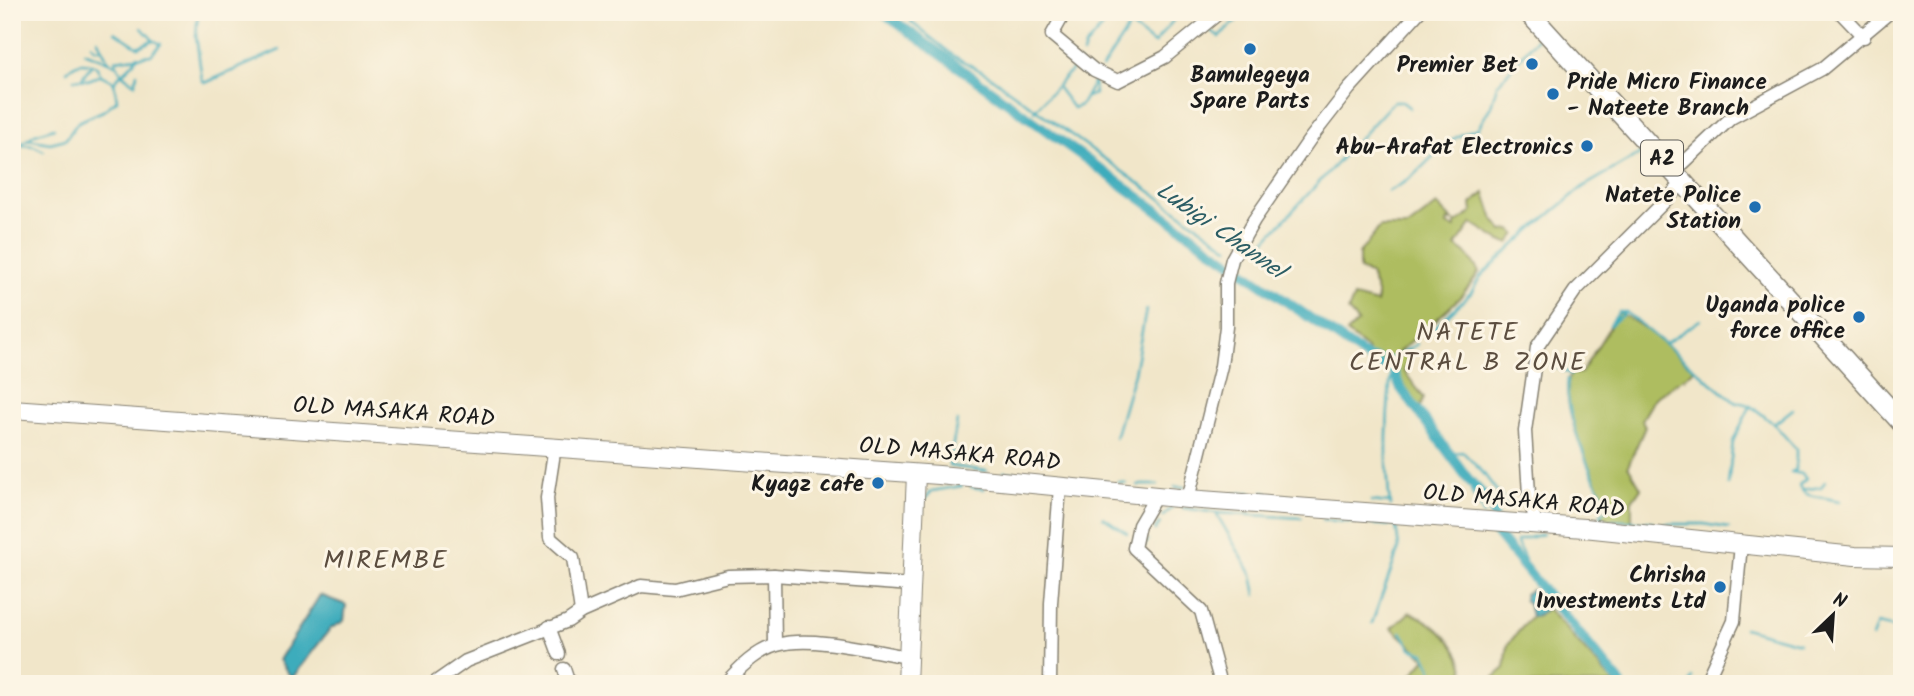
<svg xmlns="http://www.w3.org/2000/svg" width="1914" height="696" font-family="Kalam,sans-serif">
<rect width="100%" height="100%" fill="#fcf5e5"/>
<filter id="ink" filterUnits="userSpaceOnUse"><feTurbulence type="fractalNoise" baseFrequency=".0143" numOctaves="2"/><feDisplacementMap in="SourceGraphic" scale="14" xChannelSelector="R" yChannelSelector="G"/><feConvolveMatrix kernelMatrix="1 2 1 2 8 2 1 2 1" color-interpolation-filters="sRGB"/></filter>
<filter id="wash" filterUnits="userSpaceOnUse"><feTurbulence type="fractalNoise" baseFrequency=".00686" numOctaves="4" result="noise"/><feDisplacementMap in="SourceGraphic" scale="28" xChannelSelector="R" yChannelSelector="G"/><feGaussianBlur stdDeviation="1.57" result="paint"/><feColorMatrix in="noise" values="0 0 0 0 0 0 0 0 0 0 0 0 0 0 0 0 0 1.4 0 .05"/><feComposite in="paint" operator="in"/></filter>
<g filter="url(#wash)">
<rect width="100%" height="100%" fill="#f1e6c9"/>
<g fill="#aebd60" stroke="#656c3e" stroke-width="2">
<path d="M 1485,193 L 1494,220 L 1503,231 L 1511,230 L 1516,234 L 1509,243 L 1500,241 L 1472,223 L 1456,246 L 1468,255 L 1479,272 C 1460,304 1426,327 1399,352 L 1410,352 L 1404,371 L 1424,398 L 1419,410 L 1400,387 L 1392,367 L 1376,364 L 1370,359 L 1367,349 L 1347,333 L 1358,322 L 1348,311 L 1354,297 L 1377,303 L 1377,293 L 1370,274 L 1359,270 L 1359,253 L 1380,227 L 1408,227 L 1437,205 L 1453,221 L 1448,220 L 1447,225 L 1455,228 L 1455,224 L 1472,212 L 1471,204 Z"/>
<path d="M 1619,312 L 1643,327 L 1642,325 L 1695,370 L 1655,398 L 1642,420 L 1645,427 L 1628,466 L 1641,488 L 1632,501 L 1632,521 L 1602,520 L 1601,513 L 1611,507 C 1594,486 1556,397 1571,374 L 1581,373 Z"/>
<polygon points="1547,608 1615,684 1492,684 1493,678 1505,668 1508,644 1531,617 1538,616"/>
<path d="M 1410,612 C 1439,625 1467,651 1465,684 L 1404,684 L 1426,659 L 1392,628 Z"/>
</g>
<g fill="#3eacbc" stroke="#2d646c" stroke-width="2">
<polygon points="1531,590 1547,608 1538,616 1531,617 1528,603 1524,600 1525,594"/>
<polygon points="320,595 346,605 344,621 330,629 292,678 279,660"/>
</g>
<g fill="none" stroke-linecap="round" stroke-linejoin="round">
<g stroke="#3eacbc" stroke-width="2.5">
<polyline points="198,12 196,36 202,80 205,83 280,50"/>
<polyline points="914,12 911,22 954,56 988,75 1229,248"/>
<polyline points="1186,12 1202,22"/>
<polyline points="1131,26 1154,44 1180,12"/>
<polyline points="1206,27 1219,37 1245,12"/>
<polyline points="142,28 153,40"/>
<polyline points="115,32 138,47 153,40 161,44 151,55 115,60 121,73 135,84 137,73"/>
<polyline points="97,39 109,62"/>
<polyline points="91,44 95,49 101,49"/>
<polyline points="84,52 114,64"/>
<polyline points="1083,54 1085,47 1115,12"/>
<polyline points="1102,68 1139,12"/>
<path d="M 67,71 C 76,62 83,61 96,66 L 101,75"/>
<polyline points="82,78 92,64"/>
<polyline points="74,79 88,80 101,75 114,82"/>
<polyline points="1058,88 1073,108 1081,105 1097,76"/>
<polyline points="1086,97 1095,94 1094,81"/>
<polyline points="1034,111 1079,62"/>
<path d="M 28,139 L 50,143 L 66,139 L 78,122 L 103,111 L 117,100 L 114,82 C 121,72 133,68 137,56"/>
<polyline points="20,145 35,134 54,128"/>
<polyline points="20,145 34,146 44,151"/>
<path d="M 1388,191 C 1427,175 1433,141 1478,128 L 1491,106 L 1497,85 L 1538,37"/>
<polyline points="1263,243 1394,101 1401,101 1410,108"/>
<polyline points="1245,259 1249,256"/>
<path d="M 1626,312 L 1610,325 L 1619,312 L 1626,312 L 1736,403 C 1750,401 1763,416 1774,424 L 1793,409"/>
<polyline points="1429,333 1471,293 1481,276 1531,230 1583,187 1643,152"/>
<polyline points="1666,343 1700,320"/>
<polyline points="1364,354 1394,358 1417,344"/>
<polyline points="1545,362 1571,374"/>
<path d="M 1568,379 C 1563,407 1592,485 1611,507 L 1601,513 L 1602,520"/>
<polyline points="957,421 949,466 987,471"/>
<polyline points="1774,424 1796,449 1796,470 1791,472 1802,474 1806,479 1799,485 1802,490 1821,487 1825,482"/>
<polyline points="1115,438 1134,373 1146,310"/>
<polyline points="1451,453 1463,452 1484,474 1510,509"/>
<polyline points="1004,472 1047,476"/>
<polyline points="1060,478 1084,480"/>
<polyline points="1097,480 1106,481"/>
<polyline points="1469,480 1472,493 1484,515"/>
<polyline points="1118,482 1126,483"/>
<polyline points="1138,485 1158,485"/>
<polyline points="1728,485 1733,441 1750,407"/>
<polyline points="971,487 984,489"/>
<polyline points="1175,487 1184,487"/>
<polyline points="1263,492 1283,498"/>
<polyline points="1803,492 1809,495 1840,501"/>
<polyline points="1233,494 1250,492"/>
<polyline points="925,499 932,491 962,486"/>
<polyline points="1371,501 1389,503"/>
<path d="M 1390,506 C 1385,459 1386,414 1392,367"/>
<polyline points="1183,508 1216,513 1252,575 1256,595"/>
<polyline points="1216,513 1302,518"/>
<polyline points="1163,516 1172,508"/>
<polyline points="1103,517 1127,533"/>
<polyline points="1323,520 1396,526 1399,548 1372,623"/>
<polyline points="1594,520 1653,522"/>
<polyline points="1664,524 1704,524 1729,528"/>
<polyline points="1155,530 1160,523"/>
<polyline points="1144,546 1148,540"/>
<polyline points="1523,567 1525,560 1516,541 1543,534"/>
<polyline points="1744,628 1799,643"/>
<polyline points="1401,632 1411,648 1424,653 1434,674 1441,674 1450,681"/>
<polyline points="1872,637 1877,624 1902,630"/>
<polyline points="1899,650 1902,644"/>
<polyline points="1690,684 1693,678"/>
</g>
<g stroke="#3eacbc" stroke-width="10">
<polyline points="882,12 1201,242 1376,364 1392,367 1400,387 1469,480 1491,503 1494,516"/>
<polyline points="1495,532 1621,684"/>
</g>
</g>
</g>
<g filter="url(#ink)">
<g fill="none" stroke-linecap="round" stroke-linejoin="round">
<defs>
<g id="minor">
<polyline points="1065,12 1052,35 1094,70 1118,81 1165,57 1220,12"/>
<polyline points="1840,12 1864,37"/>
<polyline points="1674,172 1731,118 1822,69 1890,12"/>
<polyline points="555,446 547,498 550,538 573,558 581,612"/>
<polyline points="1156,496 1139,525 1134,548 1201,611 1221,684"/>
<polyline points="1188,499 1221,366 1226,327 1226,283 1232,259 1254,220 1310,139 1349,89 1419,12"/>
<polyline points="1536,525 1529,494 1525,431 1537,347 1575,291 1683,183"/>
<polyline points="774,575 775,645"/>
<polyline points="549,627 559,654"/>
<polyline points="564,669 569,684"/>
<polyline points="433,684 466,661 568,621 581,612 641,586 675,589 728,576 774,575 911,585"/>
<path d="M 725,684 C 739,668 756,651 777,645 C 811,635 872,651 908,657"/>
<polyline points="1050,684 1051,603 1060,487"/>
<polyline points="1705,684 1734,621 1741,544"/>
</g>
<g id="secondary">
<polyline points="12,409 939,475 1188,499 1584,528 1855,556 1902,557"/>
<polyline points="907,684 916,474"/>
</g>
<polyline id="primary" points="1528,12 1902,423"/>
</defs>
<use href="#minor" stroke="#868172" stroke-width="15"/>
<use href="#secondary" stroke="#868172" stroke-width="20"/>
<use href="#primary" stroke="#868172" stroke-width="22"/>
<use href="#minor" stroke="#fff" stroke-width="12"/>
<use href="#secondary" stroke="#fff" stroke-width="18"/>
<use href="#primary" stroke="#fff" stroke-width="19"/>
</g>
</g>
<g fill="#1f6fb2" stroke="#fcf5e5" stroke-width="2.5">
<circle cx="1250" cy="49" r="7"/>
<circle cx="1532" cy="64" r="7"/>
<circle cx="1553" cy="94" r="7"/>
<circle cx="1587" cy="146" r="7"/>
<circle cx="1755" cy="207" r="7"/>
<circle cx="1859" cy="317" r="7"/>
<circle cx="878" cy="483" r="7"/>
<circle cx="1720" cy="587" r="7"/>
</g>
<g text-anchor="middle" stroke-width="6" stroke-linejoin="round" paint-order="stroke">
<rect fill="#fcf5e5" stroke="#5f5d58" stroke-width="2" x="1641" y="140.5" width="42" height="35" rx="5"/>
<g font-size="21" font-weight="bold" fill="#1c1c1c">
<text x="1662" y="165">A2</text>
</g>
<g font-size="23" font-weight="bold" fill="#1c1c1c" stroke="#fcf5e5" text-anchor="end">
<text x="1518" y="72">Premier Bet</text>
<text x="1250" y="82" text-anchor="middle">Bamulegeya<tspan x="1250" dy="26">Spare Parts</tspan></text>
<text x="1567" y="89" text-anchor="start">Pride Micro Finance<tspan x="1567" dy="26">- Nateete Branch</tspan></text>
<text x="1573" y="154">Abu-Arafat Electronics</text>
<text x="1741" y="202">Natete Police<tspan x="1741" dy="26">Station</tspan></text>
<text x="1845" y="312">Uganda police<tspan x="1845" dy="26">force office</tspan></text>
<text x="864" y="491">Kyagz cafe</text>
<text x="1706" y="582">Chrisha<tspan x="1706" dy="26">Investments Ltd</tspan></text>
</g>
<g font-size="23" fill="#1c1c1c" stroke="#fcf5e5">
<text transform="translate(394 411) rotate(4)" y="8">OLD MASAKA ROAD</text>
<text transform="translate(960 453) rotate(5)" y="8">OLD MASAKA ROAD</text>
<text transform="translate(1524 500) rotate(5)" y="8">OLD MASAKA ROAD</text>
</g>
<g font-size="24" font-style="italic" fill="#2b5d64" stroke="#fcf5e5">
<text transform="translate(1221 230) rotate(35)" y="8">Lubigi Channel</text>
</g>
<g font-size="26" letter-spacing="2" fill="#5b4d3f" stroke="#fcf5e5">
<text x="1468" y="340">NATETE<tspan x="1468" dy="30">CENTRAL B ZONE</tspan></text>
<text x="386" y="568">MIREMBE</text>
</g>
</g>
<rect width="1914" height="696" fill="none" stroke="#fcf5e5" stroke-width="42"/>
<g transform="translate(1833 615) rotate(25)" stroke="#fcf5e5" stroke-width="5" paint-order="stroke">
<path d="M0-5L12 26L0 18L-12 26Z" fill="#1c1c1c"/>
<text y="-10" font-size="19" font-weight="bold" text-anchor="middle" fill="#1c1c1c">N</text>
</g>
</svg>
